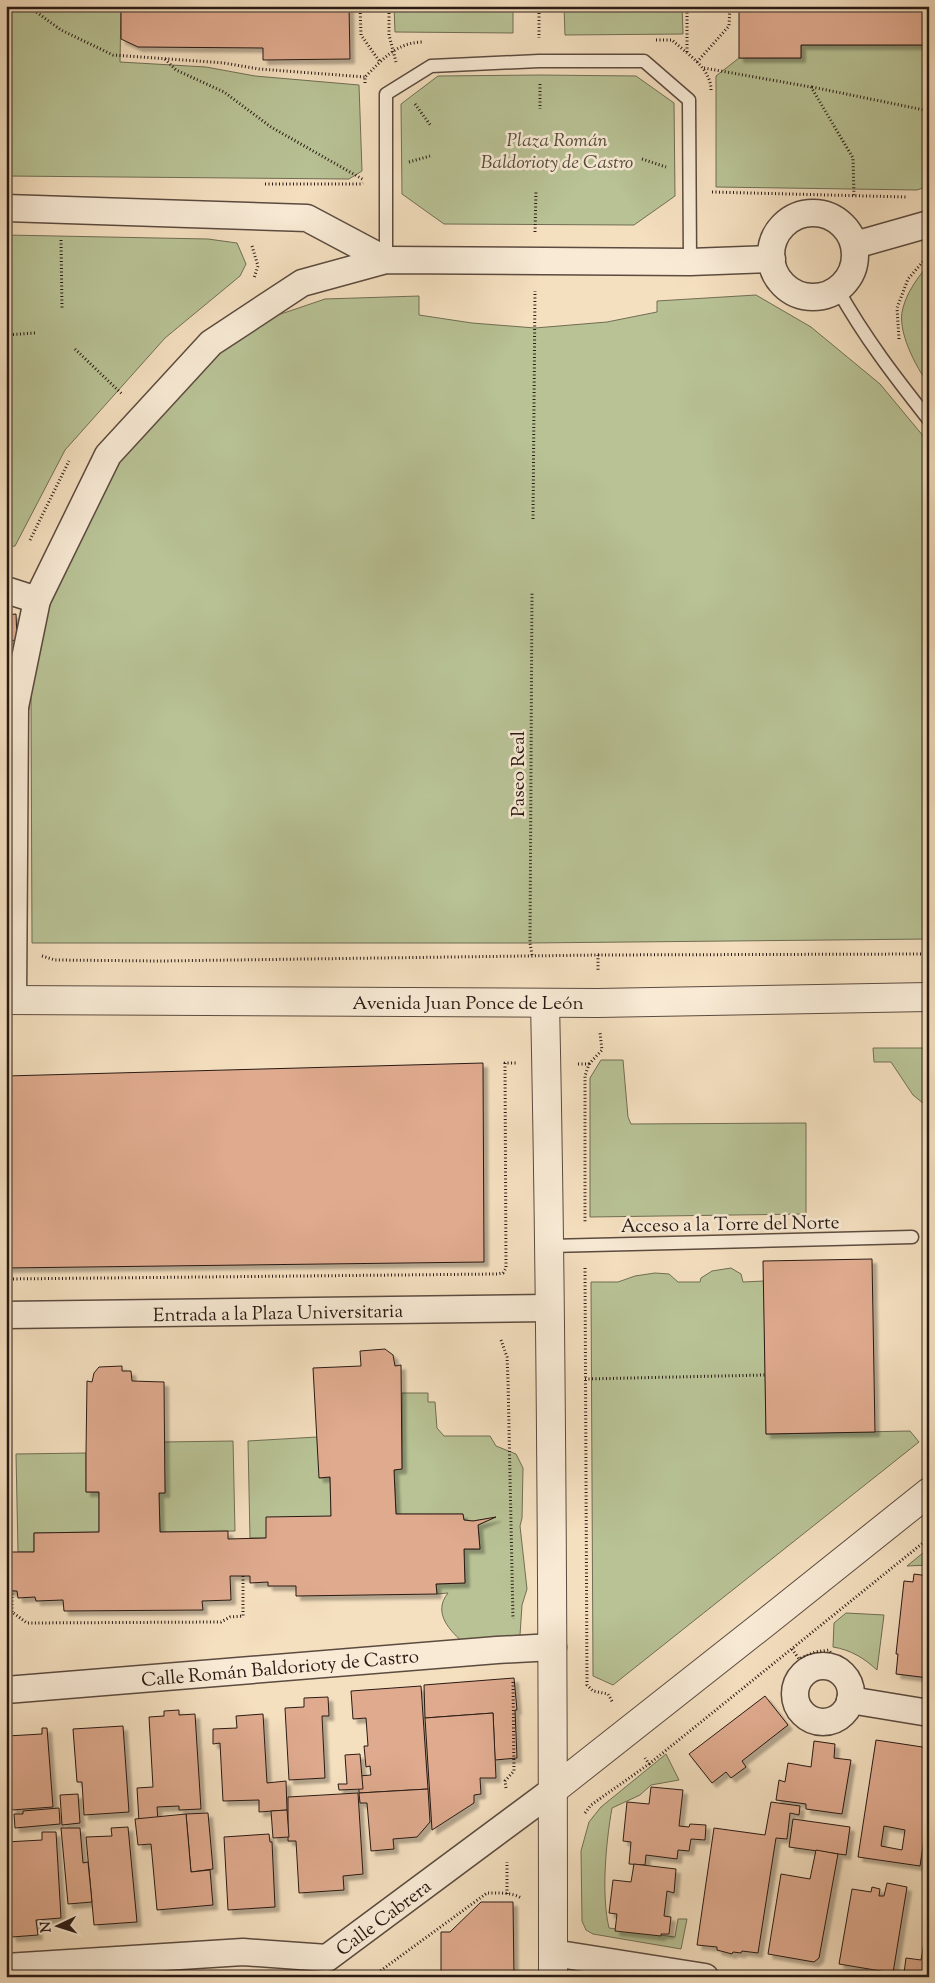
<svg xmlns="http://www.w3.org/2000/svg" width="935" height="1983" font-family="'Sorts Mill Goudy',serif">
<defs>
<filter id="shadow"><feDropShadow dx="4.5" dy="4.5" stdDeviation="1" flood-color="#0004"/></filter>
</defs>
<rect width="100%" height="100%" fill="#f4dfbf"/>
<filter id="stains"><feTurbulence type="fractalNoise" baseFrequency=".004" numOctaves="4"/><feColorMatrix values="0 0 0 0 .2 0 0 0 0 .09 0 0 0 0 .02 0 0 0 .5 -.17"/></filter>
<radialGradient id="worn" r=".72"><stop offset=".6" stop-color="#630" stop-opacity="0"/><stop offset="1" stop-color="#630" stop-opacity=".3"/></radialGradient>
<g fill="#b8c295" stroke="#706e54">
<polygon points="6,6 121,6 120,62 206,67 255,76 359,85 362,171 349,179 6,176"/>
<polygon points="394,6 513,6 513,33 395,32"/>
<polygon points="564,6 682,6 683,34 565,35"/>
<polygon points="801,45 929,45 929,186 917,190 716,187 716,76 739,58 801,58"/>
<polygon points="540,75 636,76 674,103 675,196 634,225 444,224 402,194 401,104 438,76"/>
<polygon points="6,235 208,239 237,243 246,264 240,276 165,338 65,450 15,546 6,547"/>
<path d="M 929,264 L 929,385 C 916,367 896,330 903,308 C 907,292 918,277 929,264 Z"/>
<polygon points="756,295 811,327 880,384 929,443 929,939 530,943 32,943 31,692 52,590 117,460 217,352 275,316 325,299 419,296 419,315 472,323 535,328 607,322 657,312 657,301"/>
<polygon points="873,1048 929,1048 929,1108 913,1095 891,1062 874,1062"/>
<polygon points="601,1060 623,1060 628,1117 631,1124 806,1123 806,1214 590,1217 590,1078"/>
<polygon points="731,1268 741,1274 743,1282 764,1281 766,1434 910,1431 919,1442 613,1685 593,1676 591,1282 618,1282 635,1276 655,1273 669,1274 678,1282 700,1282 701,1278 712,1271"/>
<path d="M 402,1393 L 428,1393 L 428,1402 L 435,1402 L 437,1428 L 444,1436 L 490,1436 L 496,1446 L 516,1454 L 523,1468 L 522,1518 L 520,1526 L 527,1589 L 522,1605 L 520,1635 L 512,1641 L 465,1644 C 450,1631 432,1613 448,1593 L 437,1594 L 436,1584 L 465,1583 L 464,1549 L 480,1549 L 478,1525 L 493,1518 L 473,1521 L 464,1520 L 463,1514 L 396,1514 L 394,1470 L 402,1469 Z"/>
<polygon points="317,1437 320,1478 330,1477 331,1516 266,1538 250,1538 248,1441"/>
<polygon points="233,1441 235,1531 160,1532 159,1493 165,1493 164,1442"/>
<polygon points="86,1453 86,1492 99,1492 99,1532 34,1533 34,1552 18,1552 16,1454"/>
<polygon points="929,1548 929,1565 907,1566"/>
<path d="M 846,1613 L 884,1615 L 877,1670 C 864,1658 851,1650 833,1647 L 834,1623 Z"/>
<path d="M 666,1754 L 679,1780 L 651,1785 L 640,1795 L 612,1808 C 606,1842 601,1894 609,1928 L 675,1937 L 678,1919 L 687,1919 L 681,1949 L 593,1934 L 586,1930 L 582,1921 L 581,1851 L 589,1822 L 601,1807 Z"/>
</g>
<g fill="#dfaa8e" stroke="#291a14" fill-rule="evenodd" filter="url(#shadow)">
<polygon points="121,6 349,6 350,59 263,60 263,48 138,47 121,39"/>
<polygon points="739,6 929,6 929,45 801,45 801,58 739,58"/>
<polygon points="16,614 17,640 6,641 6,615"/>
<polygon points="483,1063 484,1262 6,1268 6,1076"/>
<polygon points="872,1259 875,1432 766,1434 763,1261"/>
<polygon points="385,1349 393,1355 395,1366 401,1365 402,1469 394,1470 396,1514 463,1514 464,1520 473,1521 496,1517 478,1525 480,1549 464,1549 465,1583 436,1584 437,1594 296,1596 296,1586 268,1586 268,1582 250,1583 250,1576 230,1576 231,1600 202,1601 203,1610 64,1611 63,1600 36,1601 35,1597 18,1598 17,1591 6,1591 6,1552 34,1552 34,1533 99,1532 99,1492 86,1492 86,1453 87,1381 92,1382 94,1373 99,1367 122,1366 122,1371 131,1371 132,1381 164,1382 165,1493 159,1493 160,1532 228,1531 228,1539 266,1538 266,1517 331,1516 330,1477 319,1478 313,1368 361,1366 360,1351"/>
<polygon points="914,1574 929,1576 929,1678 896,1674 898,1654 896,1654 904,1581 913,1582"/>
<polygon points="514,1678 517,1710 515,1710 517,1758 495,1760 493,1713 425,1718 424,1685"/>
<polygon points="421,1686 428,1789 359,1793 359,1776 371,1775 370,1766 366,1767 364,1746 368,1746 366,1718 353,1719 351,1691"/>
<polygon points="765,1696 788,1725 742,1761 746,1767 731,1778 726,1772 712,1783 689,1754"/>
<polygon points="328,1697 329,1716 322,1716 325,1778 289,1780 285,1708 304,1707 304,1698"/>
<polygon points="179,1710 179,1715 195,1714 201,1809 179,1810 179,1806 157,1807 158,1821 139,1822 137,1788 153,1787 149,1717 164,1716 164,1711"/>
<polygon points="493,1713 496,1778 480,1778 481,1794 474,1795 474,1803 432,1830 425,1718"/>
<polygon points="263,1714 267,1783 286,1781 287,1810 259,1812 259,1800 223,1801 220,1743 213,1744 213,1729 237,1728 236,1716"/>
<polygon points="123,1726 129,1812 84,1815 82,1782 77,1782 73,1729"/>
<polygon points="42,1728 47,1728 53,1807 12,1810 10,1791 6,1791 6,1754 9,1754 7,1736 42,1734"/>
<path d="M 876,1740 L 929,1748 L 929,1806 L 920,1866 L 858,1857 ZM 884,1826 L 905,1830 L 902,1850 L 881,1846 Z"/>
<polygon points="814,1741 835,1744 834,1758 851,1760 842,1814 806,1809 806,1804 776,1800 779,1780 785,1782 788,1763 811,1767"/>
<polygon points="360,1754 363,1789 339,1790 338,1784 347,1784 345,1755"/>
<polygon points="651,1787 683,1790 679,1826 689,1827 690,1824 706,1825 705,1840 691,1839 689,1851 678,1850 677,1859 646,1855 645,1865 629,1864 631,1842 623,1841 627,1802 649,1804"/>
<polygon points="428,1789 430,1822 417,1837 393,1839 394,1849 371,1851 367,1803 360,1803 359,1793"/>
<polygon points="358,1793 363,1874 343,1876 344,1890 299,1893 296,1841 288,1841 288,1797"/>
<polygon points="78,1794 80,1823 62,1825 60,1795"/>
<polygon points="771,1802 800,1806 799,1815 790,1813 787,1839 776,1838 758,1953 742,1951 741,1953 733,1952 732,1954 717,1950 717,1947 697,1945 714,1828 765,1835"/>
<polygon points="59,1808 60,1824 15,1828 14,1814 23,1814 23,1811"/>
<polygon points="287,1810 289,1837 273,1838 271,1811"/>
<polygon points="208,1813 213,1869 191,1872 186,1814"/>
<polygon points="186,1814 191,1872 210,1870 213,1905 157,1910 151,1844 138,1845 135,1819"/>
<polygon points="793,1819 850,1827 846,1855 789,1847"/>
<polygon points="128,1827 137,1922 94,1925 86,1837 112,1836 111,1828"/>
<polygon points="61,1828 80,1828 83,1863 88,1862 92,1902 68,1904"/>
<polygon points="42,1832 56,1832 61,1918 36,1920 38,1935 12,1937 9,1905 6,1905 6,1888 9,1888 8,1876 6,1876 6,1842 42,1840"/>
<polygon points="269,1834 270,1842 272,1842 275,1907 228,1910 224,1837"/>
<polygon points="816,1850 838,1854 819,1958 814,1962 768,1954 781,1874 810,1879"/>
<polygon points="634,1864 676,1869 674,1893 667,1891 664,1916 671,1917 669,1934 661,1934 661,1936 615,1931 617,1914 609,1913 613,1880 631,1882"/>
<polygon points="887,1883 907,1887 893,1973 839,1964 852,1889 871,1892 872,1887 880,1889 879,1896 884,1896"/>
<polygon points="481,1902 513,1902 514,1977 441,1977 441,1932 450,1932"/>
<polygon points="929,1916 929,1977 904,1973 906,1958 921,1960"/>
</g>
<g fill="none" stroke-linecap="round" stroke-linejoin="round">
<defs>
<g id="service">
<polyline points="386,260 386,94 431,66 539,61 644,61 689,100 690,262"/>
<path d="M 838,290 C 865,338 895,377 929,420"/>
<polyline points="550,1246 912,1237"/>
</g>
<g id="minor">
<polyline points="6,208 307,218 386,260"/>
<circle cx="813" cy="255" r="42"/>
<polyline points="855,245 929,224"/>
<polyline points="6,590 37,600"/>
<polyline points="10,691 15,707 13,1000"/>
<polyline points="15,707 37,600 108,455 211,343 302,283 386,260 690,262 772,259"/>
<polyline points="6,1315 549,1308"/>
<circle cx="823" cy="1694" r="28"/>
<polyline points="6,1690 497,1650 553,1647"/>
<polyline points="850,1700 929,1713"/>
<polyline points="553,1953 705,1977"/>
<polyline points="6,1967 243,1952 327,1958 552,1791"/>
</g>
<g id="tertiary">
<polyline points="6,1000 597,1003 929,997"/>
<path d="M 545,1003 C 552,1328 553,1652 553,1977"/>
<polyline points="552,1791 770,1619 929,1492"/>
</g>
</defs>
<use href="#service" stroke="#5c4b3f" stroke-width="15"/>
<use href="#minor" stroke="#5c4b3f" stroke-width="29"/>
<use href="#tertiary" stroke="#5c4b3f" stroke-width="30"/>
<g stroke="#291a14" stroke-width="3" stroke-dasharray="1 2.5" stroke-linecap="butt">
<polyline points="28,6 61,30 113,55 224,63 259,69 365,77"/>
<polyline points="360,6 361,35 380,62"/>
<polyline points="389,6 389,35 396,62"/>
<polyline points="539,6 539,38"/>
<path d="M 656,40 L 672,40 C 687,54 711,68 711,90"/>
<polyline points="687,52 687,6"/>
<polyline points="165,59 176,70 224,92 271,127 364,180"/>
<polyline points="697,62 729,26 730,6"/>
<polyline points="704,68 811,87 853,158 854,196"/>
<path d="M 365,83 L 365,77 C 383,59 396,43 422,42"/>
<polyline points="540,84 540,109"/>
<polyline points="812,87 929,111"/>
<polyline points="415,104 431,126"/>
<polyline points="642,159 666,167"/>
<polyline points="409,162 430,156"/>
<polyline points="265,184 361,184 363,183"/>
<polyline points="712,192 906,197"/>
<polyline points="535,232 536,190"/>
<polyline points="61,240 62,309"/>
<polyline points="252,246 258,266 254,278"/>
<polyline points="6,335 35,333"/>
<polyline points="899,339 897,308 908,279 927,257"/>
<polyline points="75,349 123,395"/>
<polyline points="533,519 535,291"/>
<polyline points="30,540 69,461"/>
<polyline points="532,955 530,943 532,592"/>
<polyline points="598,955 929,954"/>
<polyline points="42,956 55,960 160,961 598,955 598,972"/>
<polyline points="578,1064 589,1064 585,1076 585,1222"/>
<polyline points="589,1064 602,1050 600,1033"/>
<polyline points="585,1268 587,1685 593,1691 608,1694 613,1703"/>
<polyline points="6,1279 497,1274 503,1273 506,1268 505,1063 517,1063"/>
<polyline points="501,1340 507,1357 508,1380 513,1619"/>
<polyline points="585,1379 765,1375"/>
<polyline points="12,1590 12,1612"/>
<polyline points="6,1618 12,1612 27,1623 221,1622 230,1617 243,1616 243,1576"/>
<polyline points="792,1649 799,1659 815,1652 829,1650 832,1655 831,1667"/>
<polyline points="649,1764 929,1538"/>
<polyline points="506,1788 505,1781 514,1771 513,1681"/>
<polyline points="585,1813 591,1805 649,1764 645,1758"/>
<polyline points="507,1894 507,1862"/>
<path d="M 372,1977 L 487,1893 C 497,1893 512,1892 521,1898"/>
</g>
<use href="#service" stroke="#f8ead5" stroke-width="12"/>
<use href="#minor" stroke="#f8ead5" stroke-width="26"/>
<use href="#tertiary" stroke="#f8ead5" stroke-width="28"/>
</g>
<g text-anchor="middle" stroke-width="5" stroke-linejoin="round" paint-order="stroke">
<g font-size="19" font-style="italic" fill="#544c3b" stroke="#f8ead5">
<text x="557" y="146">Plaza Román<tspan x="557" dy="22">Baldorioty de Castro</tspan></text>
</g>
<g font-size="19" fill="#291a14" stroke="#f8ead5">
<text transform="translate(517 774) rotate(-90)" y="7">Paseo Real</text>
<text x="468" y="1009">Avenida Juan Ponce de León</text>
<text transform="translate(730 1223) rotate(-1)" y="7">Acceso a la Torre del Norte</text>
<text transform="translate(278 1312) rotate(-1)" y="7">Entrada a la Plaza Universitaria</text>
<text transform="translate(280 1667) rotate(-5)" y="7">Calle Román Baldorioty de Castro</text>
<text transform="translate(383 1917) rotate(-37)" y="7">Calle Cabrera</text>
</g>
</g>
<rect width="935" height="1983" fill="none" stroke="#f4dfbf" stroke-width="25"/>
<rect x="8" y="8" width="920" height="1968" fill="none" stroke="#291a14" stroke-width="2.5"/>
<rect x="12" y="12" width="910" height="1958" fill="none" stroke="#291a14"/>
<g transform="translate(58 1926) rotate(266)" stroke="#f8ead5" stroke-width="4" paint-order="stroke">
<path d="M0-4L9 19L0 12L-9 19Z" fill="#291a14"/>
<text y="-8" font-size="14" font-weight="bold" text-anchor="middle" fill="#291a14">N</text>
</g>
<rect width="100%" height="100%" filter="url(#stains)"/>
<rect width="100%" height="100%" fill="url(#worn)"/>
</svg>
